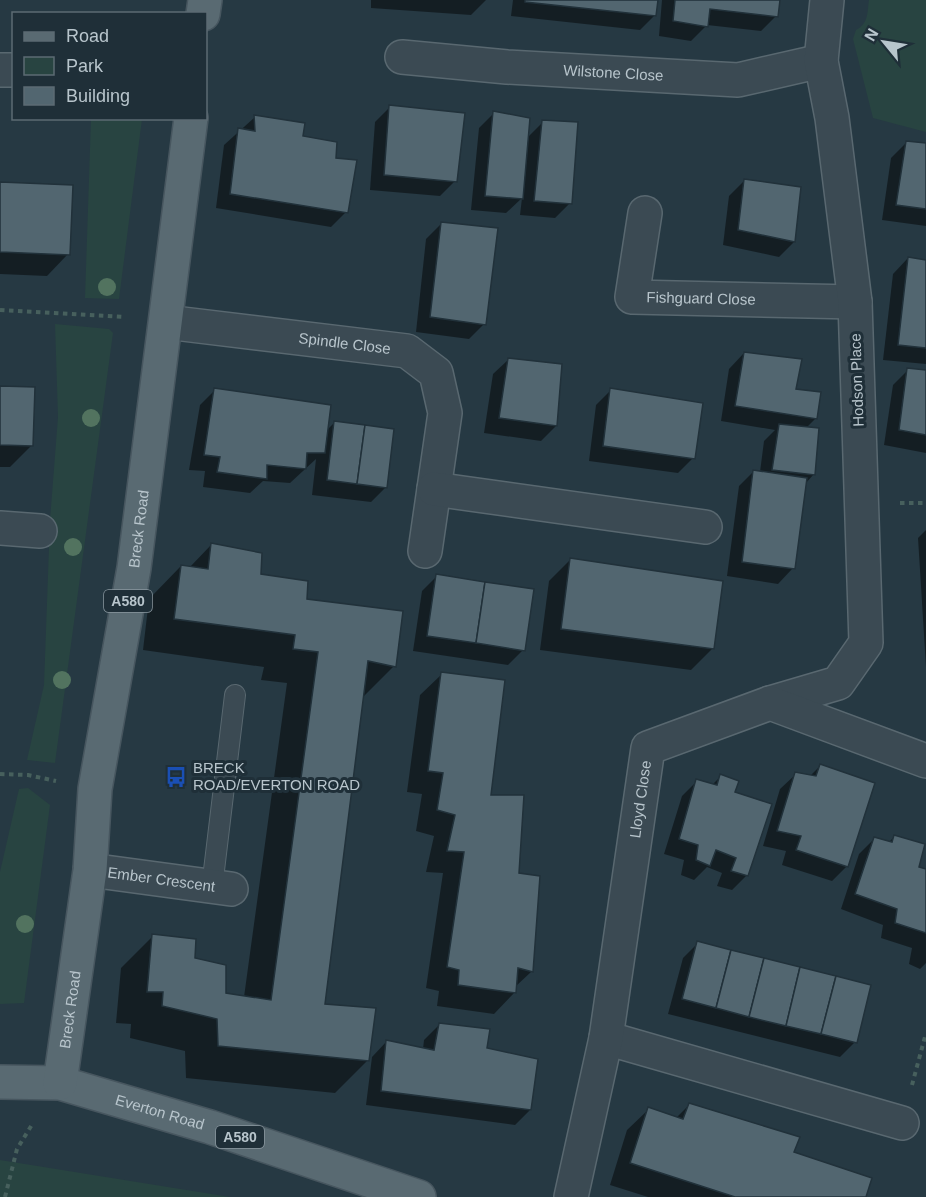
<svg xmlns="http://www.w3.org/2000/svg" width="926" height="1197" font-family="Helvetica,sans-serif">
<rect width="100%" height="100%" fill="#263943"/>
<g fill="#284441">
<path d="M 869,0 L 926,0 L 926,132 L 873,118 L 853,39 L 856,30 C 869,23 867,13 869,0 Z"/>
<polygon points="91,119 142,119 119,299 85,298"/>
<polygon points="55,324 109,329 113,333 55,763 27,760 44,685 50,520 58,417"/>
<polygon points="28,788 50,805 24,1003 0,1004 0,872 19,789"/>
<polygon points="0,1160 230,1197 0,1197"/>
</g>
<g fill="#0007">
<polygon points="371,0 486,0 471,15 371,8"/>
<polygon points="513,0 657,0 655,15 640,30 511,16"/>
<polygon points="662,0 779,0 776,16 761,31 707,25 691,41 659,36"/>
<polygon points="390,107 455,181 440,196 370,190 375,122"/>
<polygon points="494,113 527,138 543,122 570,203 555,218 520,215 522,198 506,213 471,210 479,128"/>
<polygon points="255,117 301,138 334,159 346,212 331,227 216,208 224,145"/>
<polygon points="907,142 926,144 926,226 882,220 891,158"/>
<polygon points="744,181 794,242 779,257 723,245 729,196"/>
<polygon points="0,184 68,254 47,276 0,274"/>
<polygon points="441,224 484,324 469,339 416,332 426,239"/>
<polygon points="908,258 926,261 926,364 883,360 893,274"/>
<polygon points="744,353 794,391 816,418 806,428 814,474 805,484 793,568 778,584 727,576 739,486 754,471 760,472 764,441 775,430 721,421 729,369"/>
<polygon points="509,359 556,426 541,441 484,433 493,374"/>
<polygon points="908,370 926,372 926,453 884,445 893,385"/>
<polygon points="0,387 31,446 10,467 0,467"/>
<polygon points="215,390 326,431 334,423 386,487 371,502 312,495 316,459 290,483 263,481 250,493 203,487 205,471 189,470 200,405"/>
<polygon points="611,390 693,458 678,473 589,461 596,405"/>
<polygon points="926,530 926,667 918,538"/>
<polygon points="211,545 259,575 306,600 394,666 362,698 323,1006 367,1061 335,1093 186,1078 185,1051 130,1038 131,1024 116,1023 121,968 153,936 225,995 244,997 287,683 261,680 264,667 143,650 149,599 181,566 189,568"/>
<polygon points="571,559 713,648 691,670 540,650 549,581"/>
<polygon points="437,576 523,650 508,665 413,651 422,591"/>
<polygon points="442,674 517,875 538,877 531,972 515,987 515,992 494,1014 437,1006 439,991 426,988 443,873 426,872 434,836 416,831 422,794 407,792 420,695"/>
<polygon points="821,765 847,866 832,881 782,865 786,851 763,846 780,789 796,774 810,776"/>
<polygon points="721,776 732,793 747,875 732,890 717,886 722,873 707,867 694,880 681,875 684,860 664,854 682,796 697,781 712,785"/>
<polygon points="894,837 917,868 926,871 926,963 920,969 909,964 912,948 881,938 883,925 841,909 859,854 874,839 889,842"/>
<polygon points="698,943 855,1042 840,1057 668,1014 683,958"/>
<polygon points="439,1025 485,1049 530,1110 515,1125 366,1105 372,1057 387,1041 423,1049 424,1040"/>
<polygon points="689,1105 792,1153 864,1197 648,1197 610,1185 627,1130 649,1109 676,1118"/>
</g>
<g fill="#526670" stroke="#21313a" stroke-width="1.5">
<polygon points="525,0 658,0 656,16 525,2"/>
<polygon points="675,0 780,0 778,17 710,9 708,27 673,21"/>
<polygon points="389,105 465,113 457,182 384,175"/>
<polygon points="493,111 530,118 523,199 485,196"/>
<polygon points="254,115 305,123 303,136 337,142 336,158 357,160 348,213 230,194 238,128 255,131"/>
<polygon points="542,120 578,122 572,204 534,201"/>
<polygon points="906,141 926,143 926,209 896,205"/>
<polygon points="744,179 801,187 795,242 738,230"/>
<polygon points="0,182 73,185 70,255 0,252"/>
<polygon points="441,222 498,228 486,325 430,317"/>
<polygon points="908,257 926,260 926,348 898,345"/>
<polygon points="744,352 802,359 796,389 821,392 817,419 735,406"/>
<polygon points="508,358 562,364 557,426 499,418"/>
<polygon points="907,368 926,370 926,435 899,430"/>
<polygon points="0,386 35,387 33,446 0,445"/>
<polygon points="214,388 331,405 325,453 307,453 306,469 267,465 267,479 217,472 220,457 204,455"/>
<polygon points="610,388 703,403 695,459 603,446"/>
<polygon points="334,421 365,425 357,484 327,480"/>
<polygon points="779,424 819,428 815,475 772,470"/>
<polygon points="365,425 394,429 387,488 357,484"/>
<polygon points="753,470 807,478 795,569 742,562"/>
<polygon points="211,543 262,553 261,574 308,581 307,599 403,611 396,667 368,661 325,1004 376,1008 369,1061 218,1046 217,1019 162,1006 163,992 147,992 152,934 196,939 195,958 226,965 226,993 271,1000 318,652 293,649 295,635 174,619 181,565 208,569"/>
<polygon points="570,558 723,581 714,649 561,629"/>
<polygon points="436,574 485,582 476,643 427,636"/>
<polygon points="485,582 534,589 525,651 476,643"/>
<polygon points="441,672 505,680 491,795 524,795 519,873 540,876 533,972 518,968 516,993 458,985 459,970 447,967 464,852 447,851 455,815 437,810 443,773 428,771"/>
<polygon points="820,764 875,783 848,867 796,850 801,836 777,831 795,772 816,776"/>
<polygon points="720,774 739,781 735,792 772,804 748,876 731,871 736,858 716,850 710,866 696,860 698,845 679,839 696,779 717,785"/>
<polygon points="894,835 925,844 919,867 926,869 926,933 895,923 897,909 855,894 874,837 892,842"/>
<polygon points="697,941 731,950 716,1008 682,999"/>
<polygon points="731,950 764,958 749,1017 716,1008"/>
<polygon points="764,958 800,967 786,1026 749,1017"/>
<polygon points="800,967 836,976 821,1034 786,1026"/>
<polygon points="836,976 871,985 857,1043 821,1034"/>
<polygon points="439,1023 490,1029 487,1048 538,1059 531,1110 381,1091 386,1040 434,1050"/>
<polygon points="689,1103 800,1137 794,1152 872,1178 866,1197 735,1197 630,1163 648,1107 683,1119"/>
</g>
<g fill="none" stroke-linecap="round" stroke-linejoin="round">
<defs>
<polyline id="lane" points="212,887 235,695"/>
<g id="street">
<path id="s1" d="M 402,57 L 507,67 L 738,80 L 821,61"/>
<polyline points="0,70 14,70"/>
<path id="s2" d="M 645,213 L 632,297 L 855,302"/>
<path id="s3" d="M 166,322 L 407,351 L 436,373 L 445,413 L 425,551"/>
<polyline points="434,489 705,527"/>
<polyline points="0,528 40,531"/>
<polyline points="770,703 838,683 866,643 855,302 832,118 821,61 827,0"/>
<path id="s4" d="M 90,870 L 231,889"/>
<polyline points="606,1038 902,1123"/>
<path id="s5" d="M 571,1197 L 606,1038 L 648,748 L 770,703 L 926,761"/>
</g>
<g id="primary">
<polyline points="203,14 205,0"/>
<path id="s6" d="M 0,1082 L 60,1083 L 210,1127 L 419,1197"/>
<path id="s7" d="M 60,1083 L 90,870 L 95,789 L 134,568 L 191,118"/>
</g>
</defs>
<use href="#lane" stroke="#596870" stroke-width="22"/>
<use href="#street" stroke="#596870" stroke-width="36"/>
<use href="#primary" stroke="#47565f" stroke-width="36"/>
<g stroke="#47605d" stroke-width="4" stroke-dasharray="4.5 4.5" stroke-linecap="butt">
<polyline points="0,310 125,317"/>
<polyline points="900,503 926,503"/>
<polyline points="0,774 28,775 56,781"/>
<polyline points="912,1085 926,1033"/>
<polyline points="5,1197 17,1149 33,1123"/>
</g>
<use href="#lane" stroke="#3b4a53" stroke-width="20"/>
<use href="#street" stroke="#3b4a53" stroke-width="33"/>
<use href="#primary" stroke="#596a72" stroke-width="33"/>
</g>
<g fill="#52735f">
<circle cx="107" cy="287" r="9"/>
<circle cx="91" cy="418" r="9"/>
<circle cx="73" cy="547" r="9"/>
<circle cx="62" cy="680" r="9"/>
<circle cx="25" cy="924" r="9"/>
</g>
<defs>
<symbol id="bus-bare" viewBox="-9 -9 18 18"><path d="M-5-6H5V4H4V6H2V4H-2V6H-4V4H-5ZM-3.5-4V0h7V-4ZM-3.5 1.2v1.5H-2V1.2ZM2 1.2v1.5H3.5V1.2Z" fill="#1a4fb4" stroke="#1f2f38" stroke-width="2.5" paint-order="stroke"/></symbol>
</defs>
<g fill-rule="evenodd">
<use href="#bus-bare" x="161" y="762" width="30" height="30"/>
</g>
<g text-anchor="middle" stroke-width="6" stroke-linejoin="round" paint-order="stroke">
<g fill="#1f2f38" stroke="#8a98a0" stroke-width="1.5">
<rect x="104" y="590" width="48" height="22" rx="4.5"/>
<rect x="216" y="1126" width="48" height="22" rx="4.5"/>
</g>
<g font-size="14" font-weight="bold" fill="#b8c5cc">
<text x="128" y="606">A580</text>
<text x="240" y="1142">A580</text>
</g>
<g font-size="15" fill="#b8c5cc" stroke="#1f2f38">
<text dy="5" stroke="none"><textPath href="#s1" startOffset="212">Wilstone Close</textPath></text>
<text dy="5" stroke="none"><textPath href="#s2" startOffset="154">Fishguard Close</textPath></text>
<text dy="5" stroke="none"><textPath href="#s3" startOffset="180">Spindle Close</textPath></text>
<text transform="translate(857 380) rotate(-92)" y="5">Hodson Place</text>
<text dy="5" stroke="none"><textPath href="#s7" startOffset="560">Breck Road</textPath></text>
<text dy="5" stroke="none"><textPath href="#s5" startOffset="404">Lloyd Close</textPath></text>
<text dy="5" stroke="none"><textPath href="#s4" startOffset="72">Ember Crescent</textPath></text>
<text dy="5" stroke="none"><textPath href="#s7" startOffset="74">Breck Road</textPath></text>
<text dy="5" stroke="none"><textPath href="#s6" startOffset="164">Everton Road</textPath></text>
</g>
<g font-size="15" fill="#b8c5cc" stroke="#1f2f38" text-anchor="start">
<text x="193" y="773">BRECK<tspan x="193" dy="17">ROAD/EVERTON ROAD</tspan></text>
</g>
</g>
<rect x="12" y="12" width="195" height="108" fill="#1f2f38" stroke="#5c6b73" stroke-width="1.5"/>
<rect x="24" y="32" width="30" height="9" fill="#596a72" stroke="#5c6b73" stroke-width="1.5"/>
<text x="66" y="42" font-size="18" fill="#b8c5cc">Road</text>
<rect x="24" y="57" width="30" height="18" fill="#284441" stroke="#5c6b73" stroke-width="1.5"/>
<text x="66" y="72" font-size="18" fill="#b8c5cc">Park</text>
<rect x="24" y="87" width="30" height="18" fill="#526670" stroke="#5c6b73" stroke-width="1.5"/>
<text x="66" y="102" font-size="18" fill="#b8c5cc">Building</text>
<g transform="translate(884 42) rotate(300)" stroke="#1f2f38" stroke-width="4.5" paint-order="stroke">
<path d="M0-4.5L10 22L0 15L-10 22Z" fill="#b8c5cc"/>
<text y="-9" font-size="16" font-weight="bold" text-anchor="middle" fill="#b8c5cc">N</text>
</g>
</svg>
